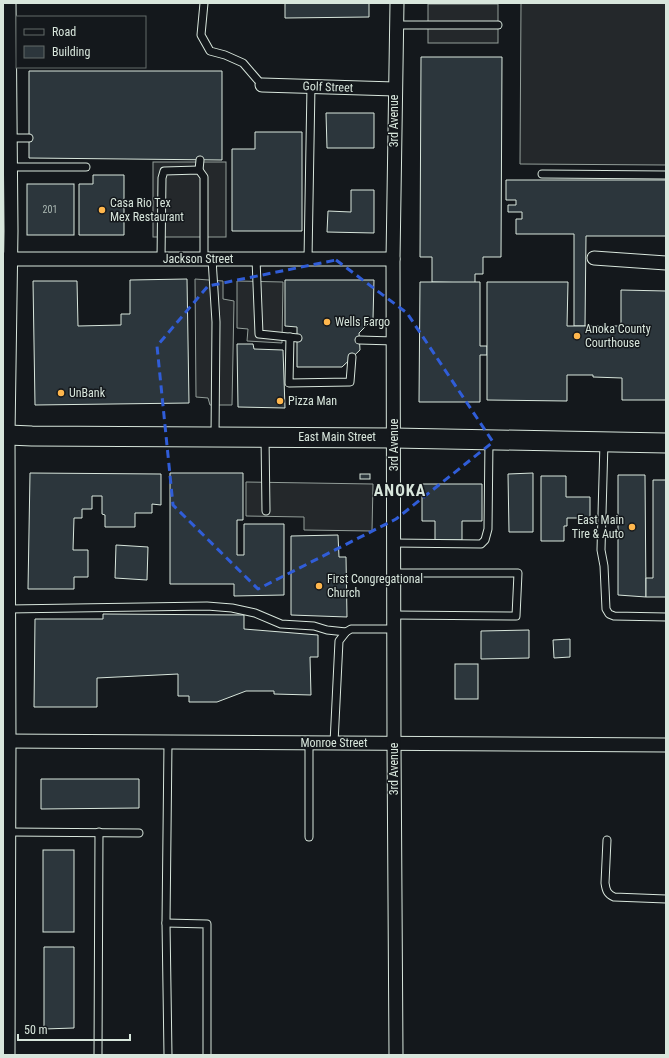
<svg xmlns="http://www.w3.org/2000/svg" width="669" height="1058" font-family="'Roboto Condensed',sans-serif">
<rect width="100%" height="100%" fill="#14181c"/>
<g fill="#24282b" stroke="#939e99">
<polygon points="521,3 666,3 666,165 520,164"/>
<rect x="428" y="4" width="70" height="39"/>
<rect x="153" y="162" width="73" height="75"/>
<polygon points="195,279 223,281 223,299 234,301 232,405 210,405 208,398 196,397"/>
<polygon points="237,281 283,282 282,343 247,341 248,329 237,328"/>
<polygon points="246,482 373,484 372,531 304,530 304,517 246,516"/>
</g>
<g fill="#2c363c" stroke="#d8e6dc">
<polygon points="285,3 369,3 369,17 285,18"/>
<polygon points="421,57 502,57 501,257 483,257 483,274 475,274 475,283 432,282 432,257 420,257"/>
<polygon points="29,71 222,71 222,160 29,158"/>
<polygon points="326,113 374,113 374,148 327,148"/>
<polygon points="255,132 302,132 302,231 232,231 232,149 255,149"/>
<polygon points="93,175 124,175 124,235 79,235 79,184 93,184"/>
<polygon points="506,180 666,180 666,236 586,236 585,326 574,326 574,234 516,234 516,219 522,219 522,212 508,212 508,205 516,205 516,200 506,200"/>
<rect x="27" y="184" width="47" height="51"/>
<polygon points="351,190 374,190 374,233 327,232 328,211 351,212"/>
<polygon points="187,279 189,403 35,405 33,281 77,281 78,326 121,325 121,314 130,314 130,280"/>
<polygon points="285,280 374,280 373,319 359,333 360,350 342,367 297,367 297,327 285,326"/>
<polygon points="420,282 480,282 480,346 487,346 487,355 480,355 480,402 419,402"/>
<polygon points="487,282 568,282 567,326 621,326 621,290 666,291 666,400 622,400 622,378 593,377 593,375 567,375 567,401 487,400"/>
<polygon points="237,344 253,344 254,349 283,350 285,408 238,407"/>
<polygon points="30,473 161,474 161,505 152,504 152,513 135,513 135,527 105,527 105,515 102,514 102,496 92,496 92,509 82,509 82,518 74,518 73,550 88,550 88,577 74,577 74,589 28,589"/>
<polygon points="170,473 243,473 243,520 237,520 237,555 244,555 244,524 284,524 284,595 234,596 234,584 170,584"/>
<polygon points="533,473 533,532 509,532 508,474"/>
<rect x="360" y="474" width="10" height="5"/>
<polygon points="618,475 645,475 646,597 618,595"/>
<polygon points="541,476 566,476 566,497 590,497 590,518 567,518 567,526 564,526 564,541 541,541"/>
<polygon points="653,480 666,480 666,597 646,597 646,578 653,578"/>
<polygon points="422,484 482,484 482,521 462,521 462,540 435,540 435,521 422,521"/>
<polygon points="338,535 339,557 346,557 347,617 291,615 291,536"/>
<polygon points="116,545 148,547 147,580 115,578"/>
<polygon points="103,614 244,615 244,629 318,635 318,657 310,657 311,695 274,694 274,691 246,691 217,702 189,702 189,696 178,696 178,674 97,678 97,707 34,707 35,619 103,619"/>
<polygon points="529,630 529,658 481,659 481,631"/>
<polygon points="570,639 570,657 554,658 553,640"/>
<rect x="455" y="664" width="23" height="35"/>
<polygon points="41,779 139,779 139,808 41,809"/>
<rect x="43" y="850" width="31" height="82"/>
<polygon points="44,947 74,947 74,1028 44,1029"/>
</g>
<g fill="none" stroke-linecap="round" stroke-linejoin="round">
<defs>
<g id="service">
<polyline points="204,3 201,35 210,51 225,55 243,63 262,85"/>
<polyline points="396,25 498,25"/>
<polyline points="10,138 29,138"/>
<polyline points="10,167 86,167"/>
<polyline points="199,170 200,160"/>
<polyline points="542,174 666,175"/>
<polyline points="161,259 162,178 164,171 199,170 204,177 204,259"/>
<polyline points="212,259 216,322 215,436"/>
<polyline points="256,259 259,334 298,338"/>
<polyline points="308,259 311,86"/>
<polyline points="290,337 289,383 350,382 352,357"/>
<polyline points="359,340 394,341"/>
<polyline points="265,437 266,511"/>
<polyline points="604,442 601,550 604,566 606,609 609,614 614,616 666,617"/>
<polyline points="394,543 481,544 485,540 488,529 489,441"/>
<polyline points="9,609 207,606 232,608 255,613 281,624 314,626 327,630 346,632"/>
<polyline points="394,615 516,616 518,573 394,573"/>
<polyline points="168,743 166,923 168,1055"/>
<polyline points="309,743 309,837"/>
<polyline points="334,743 339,641 346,632 351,629 394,629"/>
<polyline points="9,832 139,833"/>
<path d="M 607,840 L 605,883 C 606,890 607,894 614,897 L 666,899"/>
<polyline points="166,923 207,924 207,1055"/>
<polyline points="98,1055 99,832"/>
</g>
<g id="minor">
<polyline points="262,85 395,89"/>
<polyline points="594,258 666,263"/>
<polyline points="3,259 393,259"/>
<polyline points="3,741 666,745"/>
<polyline points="8,1055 9,741 8,435 11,231 9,3"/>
<polyline points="396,1055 394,744 393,259 397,3"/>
</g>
<polyline id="secondary" points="3,433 8,435 32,436 394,438 666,443"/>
</defs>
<use href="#service" stroke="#d8e6dc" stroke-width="9"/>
<use href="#minor" stroke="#d8e6dc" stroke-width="15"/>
<use href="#secondary" stroke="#d8e6dc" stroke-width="21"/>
<use href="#service" stroke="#14181c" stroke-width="7"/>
<use href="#minor" stroke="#14181c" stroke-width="13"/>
<use href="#secondary" stroke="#14181c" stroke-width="19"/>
</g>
<path fill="none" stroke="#305dd8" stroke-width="3" stroke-dasharray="8 5" stroke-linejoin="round" d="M 336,260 L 407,313 L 493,442 L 396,519 L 258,589 L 173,505 L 157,346 L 208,286 Z"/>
<g fill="#ffb74d" stroke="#14181c" stroke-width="1.5">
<circle cx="102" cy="210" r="4"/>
<circle cx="327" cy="322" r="4"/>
<circle cx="577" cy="336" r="4"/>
<circle cx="61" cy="393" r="4"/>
<circle cx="280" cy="401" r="4"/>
<circle cx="632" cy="527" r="4"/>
<circle cx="319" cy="586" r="4"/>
</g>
<g text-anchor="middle" stroke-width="3" stroke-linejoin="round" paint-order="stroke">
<g font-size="10" fill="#adbab4">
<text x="50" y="213">201</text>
</g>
<g font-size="12" fill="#d8e6dc" stroke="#14181c">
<text transform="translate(328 87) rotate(2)" y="4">Golf Street</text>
<text transform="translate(394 121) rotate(-90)" y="4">3rd Avenue</text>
<text x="198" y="263">Jackson Street</text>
<text x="337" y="441">East Main Street</text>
<text transform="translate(394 445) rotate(-90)" y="4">3rd Avenue</text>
<text x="334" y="747">Monroe Street</text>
<text transform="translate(394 769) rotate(-90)" y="4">3rd Avenue</text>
</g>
<g font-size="12" fill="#d8e6dc" stroke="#14181c" text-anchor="start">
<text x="110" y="207">Casa Rio Tex<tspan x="110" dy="14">Mex Restaurant</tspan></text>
<text x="335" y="326">Wells Fargo</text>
<text x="585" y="333">Anoka County<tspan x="585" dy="14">Courthouse</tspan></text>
<text x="69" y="397">UnBank</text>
<text x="288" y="405">Pizza Man</text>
<text x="624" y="524" text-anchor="end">East Main<tspan x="624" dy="14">Tire &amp; Auto</tspan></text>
<text x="327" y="583">First Congregational<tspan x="327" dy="14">Church</tspan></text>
</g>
<g font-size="16" font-weight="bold" letter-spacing="1" fill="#d8e6dc" stroke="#14181c">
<text x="400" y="496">ANOKA</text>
</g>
</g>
<rect width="669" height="1058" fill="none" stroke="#d8e6dc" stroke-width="8"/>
<rect x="16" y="16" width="130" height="52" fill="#14181c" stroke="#626a69"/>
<rect x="24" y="29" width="20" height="6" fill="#14181c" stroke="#626a69"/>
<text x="52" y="36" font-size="12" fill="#d8e6dc">Road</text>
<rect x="24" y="46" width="20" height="12" fill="#2c363c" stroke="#626a69"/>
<text x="52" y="56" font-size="12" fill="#d8e6dc">Building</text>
<path d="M18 1034v6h112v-6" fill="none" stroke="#d8e6dc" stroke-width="2"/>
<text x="24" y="1034" font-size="12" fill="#d8e6dc" stroke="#14181c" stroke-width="3" paint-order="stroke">50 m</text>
</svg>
